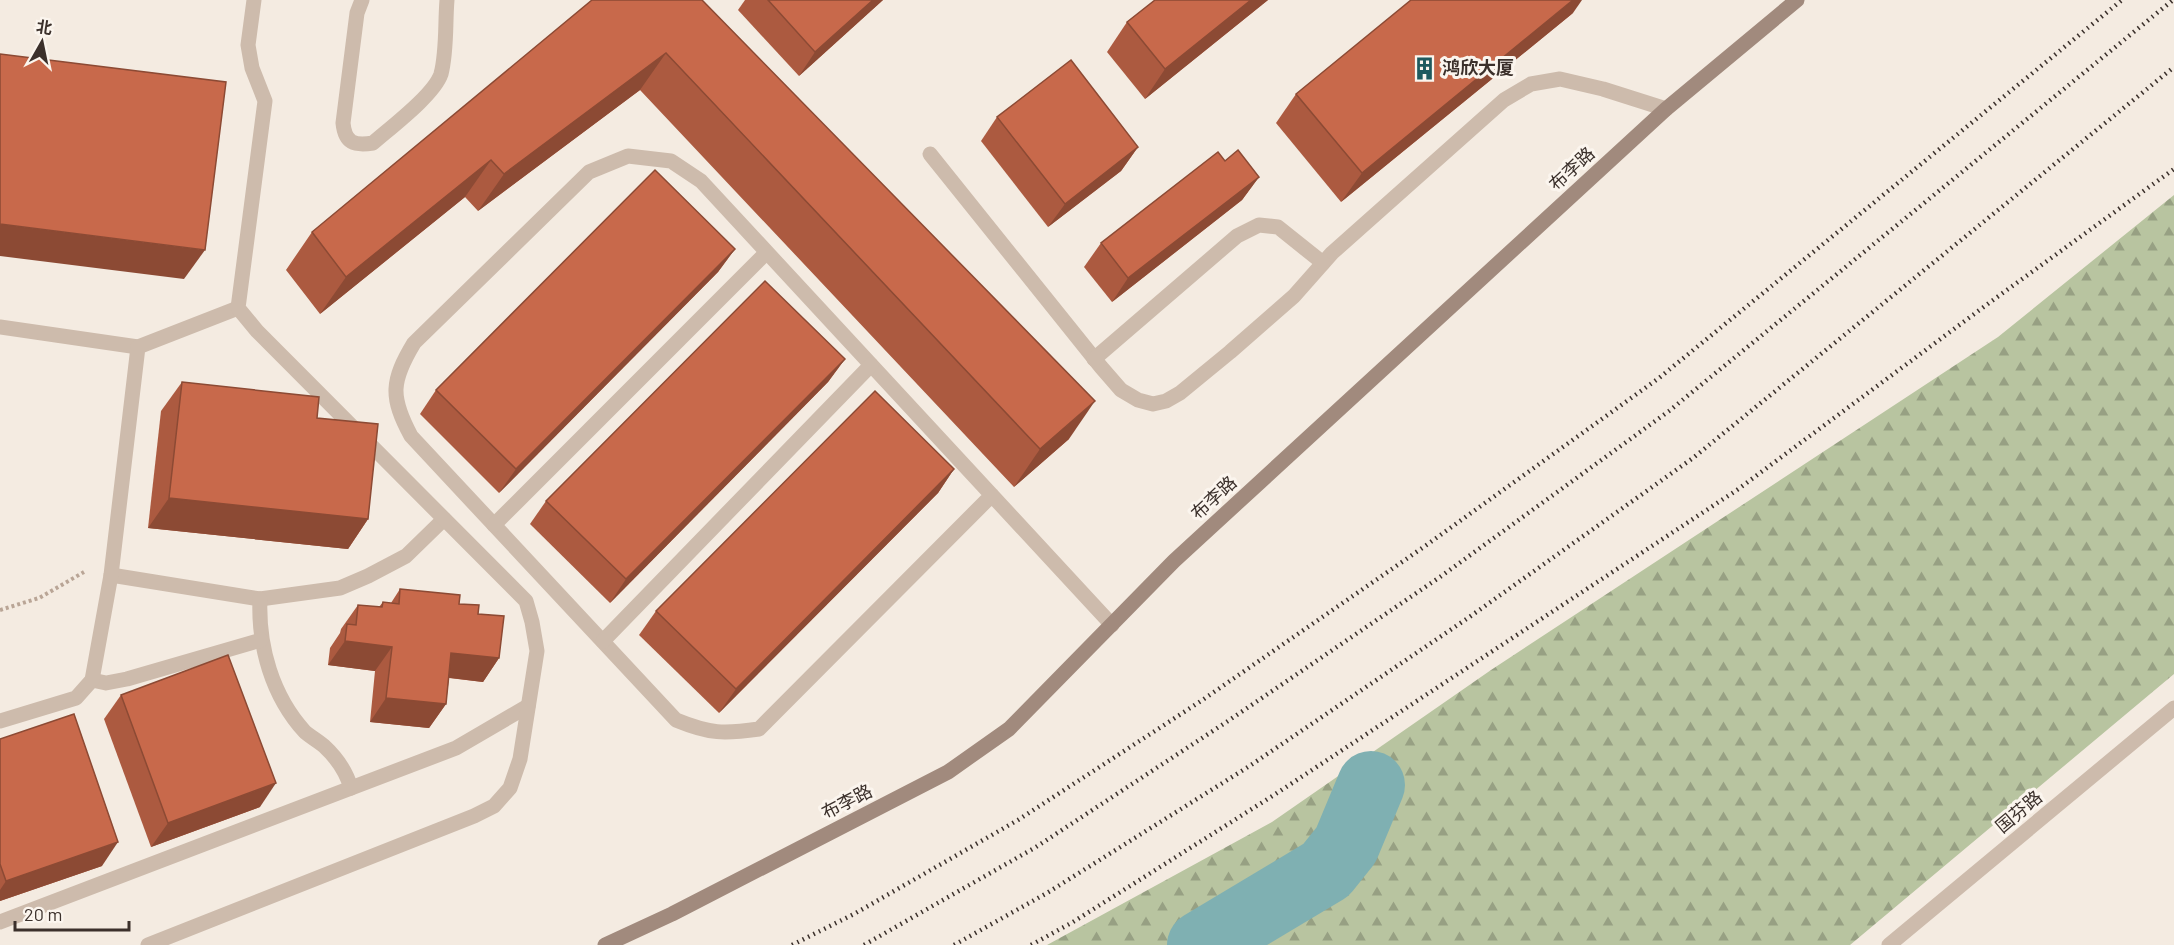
<svg xmlns="http://www.w3.org/2000/svg" width="2174" height="945" font-family="Barlow,'Noto Sans SC',sans-serif">
<defs>
<pattern id="forest-firs" width="22" height="20" patternUnits="userSpaceOnUse" patternTransform="scale(1.5)"><rect width="22" height="20" fill="#b8c4a0"/><path d="M5 1l3.5 6h-7zM16 11l3.5 6h-7z" fill="#97a083"/></pattern>
</defs>
<rect width="100%" height="100%" fill="#f4ebe1"/>
<polygon fill="url(#forest-firs)" points="2174,195 2174,674 1850,945 1047,945 1272,822 1491,670 1998,337"/>
<g fill="none" stroke-linecap="round" stroke-linejoin="round">
<polyline stroke="#7fb0b2" stroke-width="68" points="1201,945 1326,870 1346,845 1371,785"/>
<polyline stroke="#b9a596" stroke-width="4" stroke-dasharray="3 3" stroke-linecap="butt" points="0,610 39,598 84,572"/>
<g stroke="#cdbbac" stroke-width="15">
<path d="M 362,0 L 357,13 L 343,123 C 345,143 354,146 373,143 C 390,128 434,95 441,74 C 447,51 445,24 447,0"/>
<polyline points="930,154 1101,367 1121,390 1138,400 1153,404 1166,401 1180,393 1230,352 1294,296 1332,253 1504,100 1531,84 1560,79 1603,89 1666,109"/>
<polyline points="0,327 138,347"/>
<polyline points="1094,359 1237,236 1259,225 1278,227 1323,263"/>
<path d="M 992,495 L 759,729 C 724,734 710,734 676,720 L 411,436 C 390,397 391,381 414,343 L 589,172 L 628,156 L 671,161 L 701,181 L 1112,625"/>
<polyline points="494,525 766,253"/>
<polyline points="111,575 260,599 340,588 368,576 406,556 444,519"/>
<path d="M 260,599 C 258,646 272,696 305,732 C 311,737 318,741 324,746 C 337,758 346,771 351,788"/>
<polyline points="603,641 871,365"/>
<polyline points="92,680 106,683 127,679 261,640"/>
<polyline points="0,721 76,698 92,680 111,575 138,347 238,308"/>
<polyline points="0,922 456,748 528,706"/>
<polyline points="148,945 474,816 494,806 510,788 520,759 537,651 532,622 526,601 257,331 238,308 265,101 252,68 248,45 254,0"/>
</g>
<polyline stroke="#cdbbac" stroke-width="15" points="1889,945 2174,708"/>
<polyline stroke="#a18a7d" stroke-width="15" points="605,945 672,914 948,772 1009,729 1174,561 1666,109 1797,0"/>
<g stroke="#3b302b" stroke-width="4.5" stroke-dasharray="1.5 4.5" stroke-linecap="butt">
<polyline points="792,945 854,914 1018,820 1201,701 1428,544 1659,378 2122,0"/>
<polyline points="864,945 1036,847 1225,723 1440,577 1669,411 2173,0"/>
<polyline points="954,945 1047,893 1248,767 1468,618 1693,458 2174,67"/>
<polyline points="1031,945 1073,922 1274,795 1737,490 1989,303 2174,169"/>
</g>
</g>
<g fill="#ac5a40">
<polygon points="702,0 1069,439 1014,487 640,90 478,211 465,197 320,314 286,270 312,232"/>
<polygon points="745,0 883,0 799,76 738,10"/>
<polygon points="1155,0 1268,0 1145,99 1107,52 1127,22"/>
<polygon points="1573,13 1341,202 1276,123 1296,94"/>
<polygon points="997,117 1138,147 1121,171 1048,227 981,141"/>
<polygon points="1225,161 1259,177 1242,200 1112,302 1084,267 1101,243"/>
<polygon points="735,249 718,272 499,493 420,414 436,390"/>
<polygon points="845,359 828,382 610,603 530,524 546,501"/>
<polygon points="182,382 317,418 368,519 348,549 148,528 161,411"/>
<polygon points="954,469 938,493 719,713 639,635 656,611"/>
<polygon points="400,589 459,604 478,614 499,658 483,682 449,678 446,704 429,728 370,722 375,671 328,665 330,648 340,633 341,629 358,605 379,607 383,602 391,603"/>
<polygon points="121,695 260,807 151,847 104,719"/>
<polygon points="0,739 102,866 0,901"/>
</g>
<g fill="#8c4a34">
<polygon points="873,0 883,0 799,76 815,52"/>
<polygon points="1251,0 1268,0 1145,99 1165,69"/>
<polygon points="1573,0 1582,0 1573,13 1341,202 1362,173"/>
<polygon points="666,53 640,90 478,211 504,174"/>
<polygon points="1138,147 1121,171 1048,227 1065,204"/>
<polygon points="491,160 465,197 320,314 346,277"/>
<polygon points="1259,177 1242,200 1112,302 1128,278"/>
<polygon points="0,224 205,250 184,279 0,256"/>
<polygon points="735,249 718,272 499,493 516,469"/>
<polygon points="845,359 828,382 610,603 626,579"/>
<polygon points="1095,401 1069,439 1014,487 1040,449"/>
<polygon points="954,469 938,493 719,713 736,689"/>
<polygon points="169,498 368,519 348,549 148,528"/>
<polygon points="345,641 392,647 375,671 328,665"/>
<polygon points="451,653 499,658 483,682 435,676"/>
<polygon points="386,698 446,704 429,728 370,722"/>
<polygon points="276,783 260,807 151,847 168,823"/>
<polygon points="118,842 102,866 0,901 0,890 6,881"/>
</g>
<g fill="#c8694b" stroke="#8c4a34" stroke-width="1.5">
<polygon points="592,0 702,0 1095,401 1040,449 666,53 504,174 491,160 346,277 312,232"/>
<polygon points="768,0 873,0 815,52"/>
<polygon points="1155,0 1251,0 1165,69 1127,22"/>
<polygon points="1411,0 1573,0 1362,173 1296,94"/>
<polygon points="0,54 226,82 205,250 0,224"/>
<polygon points="1071,60 1138,147 1065,204 997,117"/>
<polygon points="1238,150 1259,177 1128,278 1101,243 1218,152 1225,161"/>
<polygon points="655,170 735,249 516,469 436,390"/>
<polygon points="765,281 845,359 626,579 546,501"/>
<polygon points="182,382 319,397 317,418 378,424 368,519 169,498"/>
<polygon points="875,391 954,469 736,689 656,611"/>
<polygon points="400,589 460,595 459,604 479,605 478,614 504,616 499,658 451,653 446,704 386,698 392,647 345,641 347,624 356,625 358,605 382,607 383,602 399,604"/>
<polygon points="228,655 276,783 168,823 121,695"/>
<polygon points="74,714 118,842 6,881 0,864 0,739"/>
</g>
<defs>
<symbol id="building-bare" viewBox="-9 -9 18 18"><path d="M-4-6H4V6H1V3H-1V6H-4ZM-2.5-4.3h1.7v1.8h-1.7ZM.8-4.3h1.7v1.8H.8ZM-2.5-1h1.7V.8h-1.7ZM.8-1h1.7V.8H.8Z" fill="#1f5a5e" stroke="#fbf5ee" stroke-width="2.5" paint-order="stroke"/></symbol>
</defs>
<g fill-rule="evenodd">
<use href="#building-bare" x="1408" y="52" width="33" height="33"/>
</g>
<g text-anchor="middle" stroke-width="6" stroke-linejoin="round" paint-order="stroke">
<g font-size="18" font-weight="bold" fill="#3b302b" stroke="#fbf5ee" text-anchor="start">
<text x="1442" y="74">鸿欣大厦</text>
</g>
<g font-size="18" fill="#3b302b" stroke="#fbf5ee">
<text transform="translate(1572 169) rotate(-43)" y="6">布李路</text>
<text transform="translate(1214 498) rotate(-43)" y="6">布李路</text>
<text transform="translate(847 802) rotate(-27)" y="6">布李路</text>
<text transform="translate(2019 812) rotate(-40)" y="6">国芬路</text>
</g>
</g>
<g transform="translate(42 42) rotate(9)" stroke="#fbf5ee" stroke-width="4.5" paint-order="stroke">
<path d="M0-4.5L10 22L0 15L-10 22Z" fill="#3b302b"/>
<text y="-9" font-size="16" font-weight="bold" text-anchor="middle" fill="#3b302b">北</text>
</g>
<path d="M15 921v9h114v-9" fill="none" stroke="#3b302b" stroke-width="3"/>
<text x="24" y="921" font-size="18" fill="#3b302b" stroke="#fbf5ee" stroke-width="4.5" paint-order="stroke">20 m</text>
</svg>
